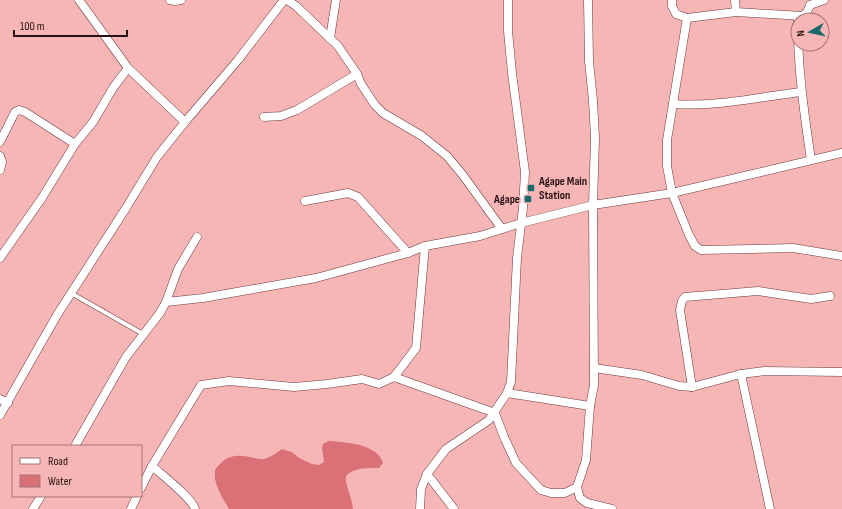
<svg xmlns="http://www.w3.org/2000/svg" width="842" height="509" font-family="'Sofia Sans Condensed',sans-serif">
<rect width="100%" height="100%" fill="#f7b6b6"/>
<path fill="#d97176" d="M 329,441 C 346,442 378,444 383,463 L 379,468 C 370,468 343,467 346,482 C 348,491 352,499 353,509 L 229,509 C 224,500 213,484 215,472 C 215,468 219,465 222,462 C 227,457 234,455 242,456 C 249,456 255,459 263,459 C 270,458 276,453 282,449 L 292,452 L 299,458 L 312,464 L 319,465 L 324,462 L 322,448 L 323,444 Z"/>
<g fill="none" stroke-linecap="round" stroke-linejoin="round">
<defs>
<polyline id="service" points="71,293 143,334"/>
<g id="minor">
<polyline points="79,0 128,68 185,122"/>
<polyline points="170,0 175,1 181,0"/>
<polyline points="287,0 296,6 338,46 357,74 361,84 375,105 383,113 422,136 447,156 462,174 502,229"/>
<polyline points="672,0 672,6 676,14 687,18 736,12 803,16 807,12 810,5 824,0"/>
<polyline points="735,0 736,12"/>
<path d="M 798,16 C 797,64 804,112 811,160"/>
<polyline points="687,18 667,140 667,166 672,193 689,235 695,246 701,250 793,248 842,256"/>
<polyline points="330,38 336,0"/>
<path d="M 673,104 C 716,107 759,97 801,92"/>
<polyline points="264,117 281,116 297,110 357,74"/>
<polyline points="0,142 15,112 19,110 25,112 75,144"/>
<polyline points="0,156 2,162 0,170"/>
<polyline points="305,201 348,193 358,197 408,253"/>
<polyline points="0,258 42,198 75,144 93,122 113,88 128,68"/>
<polyline points="166,302 178,269 197,237"/>
<polyline points="594,368 642,375 679,386 692,387 741,374 765,371 842,372"/>
<polyline points="741,374 770,509"/>
<polyline points="394,377 416,348 425,246"/>
<polyline points="692,387 680,310 682,301 685,297 758,291 811,299 830,296"/>
<polyline points="507,393 590,406"/>
<polyline points="0,399 8,403"/>
<polyline points="0,415 57,315 126,208 157,157 185,122 238,60 284,0"/>
<polyline points="75,446 126,357 160,313 166,302 203,298 316,278 408,253 425,246 480,236 521,223 593,205 672,193 842,153"/>
<path d="M 152,466 C 162,475 192,498 195,509"/>
<polyline points="427,474 454,509"/>
<polyline points="577,487 580,498 587,503 612,509"/>
<polyline points="141,488 152,466 201,385 229,381 294,387 327,384 362,379 379,384 394,377 495,413 504,437 516,463 541,490 551,493 565,493 577,487 586,460 590,406 594,385 593,205 595,138 593,101 589,61 588,0"/>
<polyline points="33,509 41,496"/>
<polyline points="131,509 137,496"/>
<polyline points="420,509 421,489 427,474 446,449 489,420 507,393 511,382 517,258 523,208 525,172 512,73 508,31 508,0"/>
</g>
</defs>
<use href="#service" stroke="#6e383b" stroke-width="5"/>
<use href="#minor" stroke="#6e383b" stroke-width="9"/>
<use href="#service" stroke="#fff" stroke-width="4"/>
<use href="#minor" stroke="#fff" stroke-width="8"/>
</g>
<g fill="#1b696b" stroke="#f7b6b6" stroke-width="1.5">
<rect x="527" y="184" width="8" height="8" rx="2"/>
<rect x="524" y="195" width="8" height="8" rx="2"/>
</g>
<g text-anchor="middle" stroke-width="3.5" stroke-linejoin="round" paint-order="stroke">
<g font-size="12" font-weight="bold" fill="#281112" stroke="#f7b6b6" text-anchor="start">
<text x="539" y="185">Agape Main<tspan x="539" dy="14">Station</tspan></text>
<text x="520" y="203" text-anchor="end">Agape</text>
</g>
</g>
<rect x="12" y="445" width="130" height="52" fill="#f7b6b6" stroke="#a47474"/>
<rect x="20" y="458" width="20" height="6" fill="#ffffff" stroke="#a47474"/>
<text x="48" y="465" font-size="12" fill="#281112">Road</text>
<rect x="20" y="475" width="20" height="12" fill="#d97176" stroke="#a47474"/>
<text x="48" y="485" font-size="12" fill="#281112">Water</text>
<g transform="translate(810 32) rotate(261)"><circle r="19" fill="#f7b6b6" stroke="#a47474"/>
<path d="M0-3L7 15L0 10L-7 15Z" fill="#1b696b"/>
<text y="-6" font-size="11" font-weight="bold" text-anchor="middle" fill="#281112">N</text>
</g>
<path d="M14 30v6h113v-6" fill="none" stroke="#281112" stroke-width="2"/>
<text x="20" y="30" font-size="12" fill="#281112" stroke="#f7b6b6" stroke-width="3" paint-order="stroke">100 m</text>
</svg>
